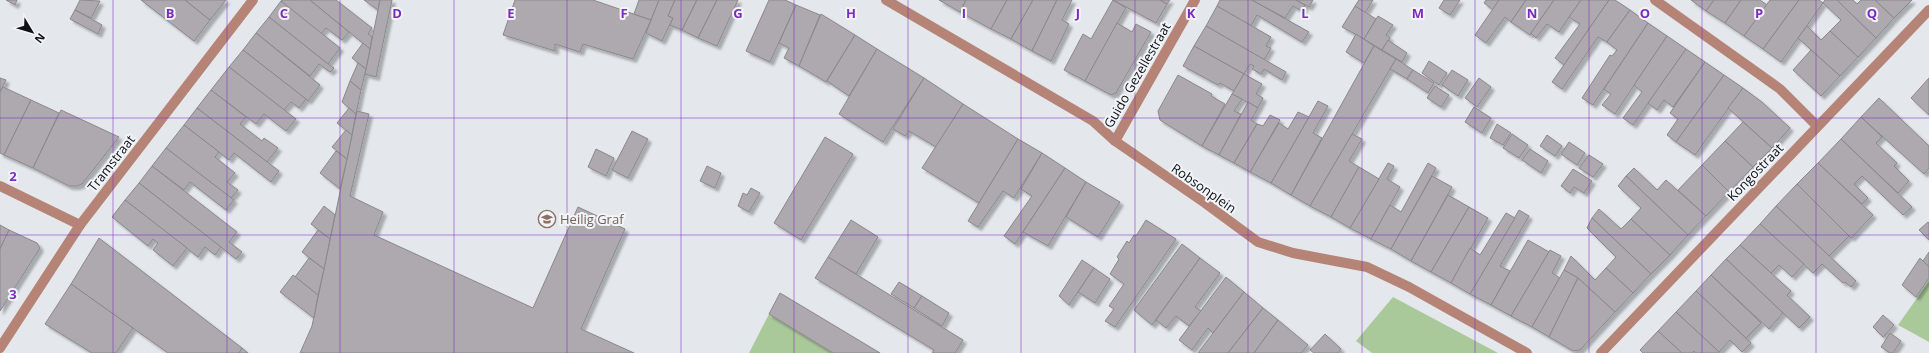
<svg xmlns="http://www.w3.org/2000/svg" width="1929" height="353" font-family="'Open Sans',sans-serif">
<defs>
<filter id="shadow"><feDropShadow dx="3.5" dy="3.5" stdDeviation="1" flood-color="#0004"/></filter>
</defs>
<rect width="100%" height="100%" fill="#e4e8ec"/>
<g fill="#aac99a">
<polygon points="1929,281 1929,342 1898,325"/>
<polygon points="1393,297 1498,353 1372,353 1356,341"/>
<polygon points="769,314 833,353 749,353"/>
</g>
<g fill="#aea9ae" stroke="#8b878c" filter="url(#shadow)">
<polygon points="6,0 17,0 15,5"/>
<polygon points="80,0 100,1 91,18 75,10"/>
<polygon points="141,0 185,0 210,20 194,41"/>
<polygon points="185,0 226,0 210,20"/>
<polygon points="282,0 310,0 349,32 342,40 326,28 321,34 281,1"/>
<polygon points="310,0 336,0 372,28 368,34 372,37 370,49"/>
<polygon points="364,0 380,0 378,10"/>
<polygon points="380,0 392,0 376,77 365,74"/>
<polygon points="515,0 593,0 651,20 633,59 583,44 580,52 555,44 555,51 503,35"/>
<polygon points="639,0 659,0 651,20 634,14"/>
<polygon points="659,0 675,0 668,16 673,18 662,41 646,33"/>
<polygon points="675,0 697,0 682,30 670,25 673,18 668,16"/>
<polygon points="697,0 717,0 698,38 682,30"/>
<polygon points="717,0 738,0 717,46 698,38"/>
<polygon points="769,0 785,0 796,5 770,62 746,51"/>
<polygon points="939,0 966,0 960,12"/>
<polygon points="966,0 1007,0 991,29 960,12"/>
<polygon points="1007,0 1033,0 1011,39 991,29"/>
<polygon points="1033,0 1057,0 1032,51 1011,39"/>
<polygon points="1057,0 1072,0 1062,20 1069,24 1051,61 1032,51"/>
<polygon points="1113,0 1126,8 1085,81 1064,70 1083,34 1091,39"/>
<polygon points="1113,0 1160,0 1167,4 1156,23"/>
<polygon points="1160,0 1170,0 1167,4"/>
<polygon points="1220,0 1252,0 1309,32 1302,42 1257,15 1251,26 1217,6"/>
<polygon points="1252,0 1296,0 1305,5 1302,11 1293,6 1285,18"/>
<polygon points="1296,0 1313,0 1309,7"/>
<polygon points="1359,0 1373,0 1365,13 1355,6"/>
<polygon points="1444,0 1460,0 1450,15 1439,8"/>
<polygon points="1486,0 1499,0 1493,10 1484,3"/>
<polygon points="1499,0 1526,0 1511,22 1505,17 1486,43 1475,35"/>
<polygon points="1526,0 1554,0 1530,35 1511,22"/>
<polygon points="1554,0 1581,0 1559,32 1547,24 1536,38 1531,33"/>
<polygon points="1581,0 1609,0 1564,65 1555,58 1580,24 1569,17"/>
<polygon points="1609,0 1615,0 1630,10 1607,42 1598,37 1562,89 1552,82"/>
<polygon points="1691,0 1714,0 1706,11"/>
<polygon points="1714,0 1741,0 1725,23 1706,11"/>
<polygon points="1741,0 1760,0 1767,5 1744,36 1725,23"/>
<polygon points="1770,0 1799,0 1763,49 1744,36"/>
<polygon points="1799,0 1819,0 1823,3 1781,62 1763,49"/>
<polygon points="1825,0 1837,0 1876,38 1858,57 1830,31 1841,20 1823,3"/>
<polygon points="1837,0 1853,0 1857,4 1861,0 1875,0 1894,18 1876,38"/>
<polygon points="1875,0 1912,0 1894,18"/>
<polygon points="281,1 340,48 328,64 269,17"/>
<polygon points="796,5 820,15 799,66 784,58 789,48 779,43"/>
<polygon points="1217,6 1271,37 1266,46 1271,48 1264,60 1206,26"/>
<polygon points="1355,6 1376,19 1364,39 1342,27"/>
<polygon points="75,10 102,25 98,34 70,19"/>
<polygon points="1630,10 1648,23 1593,105 1582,98 1610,55 1612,56 1617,50 1607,42"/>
<polygon points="821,14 855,35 826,82 799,66"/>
<polygon points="1378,16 1393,25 1386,35 1390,38 1382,50 1364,39"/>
<polygon points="269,17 328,64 334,68 330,72 319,64 310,76 256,33"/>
<polygon points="1117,23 1132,32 1136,24 1151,32 1116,93 1111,95 1085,81"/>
<polygon points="1648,23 1667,36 1615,114 1602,105 1611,94 1604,89"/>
<polygon points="1206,26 1286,72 1282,80 1264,69 1261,74 1252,69 1254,66 1250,64 1244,74 1194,46"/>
<polygon points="1807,26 1821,40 1830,31 1858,57 1840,76 1798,38"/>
<polygon points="256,33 320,85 308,101 243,50"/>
<polygon points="1356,34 1374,46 1364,63 1346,52"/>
<polygon points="855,35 877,49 849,96 827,81"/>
<polygon points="1667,36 1686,49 1633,125 1623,118 1642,92 1634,85"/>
<polygon points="1388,40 1407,53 1402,62 1382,50"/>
<polygon points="363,43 370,49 366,69 352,58"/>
<polygon points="1194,46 1244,74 1234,91 1220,83 1218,85 1183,66"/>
<polygon points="1374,46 1396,59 1310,206 1291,195"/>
<polygon points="877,49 924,78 883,142 839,114"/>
<polygon points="1686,49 1705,62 1673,107 1664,100 1657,110 1648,103"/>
<polygon points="243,50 306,99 299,108 291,102 284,110 229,67"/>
<polygon points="1811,50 1840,76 1821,96 1793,70"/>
<polygon points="1396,59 1413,70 1407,79 1390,69"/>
<polygon points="1429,61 1447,73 1439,85 1422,73"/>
<polygon points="1705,62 1724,75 1676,142 1667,135 1678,119 1670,113"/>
<polygon points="358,63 366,69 361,90 350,81"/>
<polygon points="229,67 296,119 286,131 264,114 256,124 211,90"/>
<polygon points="1413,70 1434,83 1428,93 1407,79"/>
<polygon points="1452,70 1468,80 1458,96 1442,85"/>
<polygon points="1244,74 1262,84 1256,94 1263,98 1258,108 1232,94"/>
<polygon points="1178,75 1212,94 1211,96 1225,104 1202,146 1160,120 1158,111"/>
<polygon points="1724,75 1743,88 1695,155 1676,142"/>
<polygon points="0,78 6,80 0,92"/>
<polygon points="924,78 963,104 936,147 909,131 905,136 893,129"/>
<polygon points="1479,78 1491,87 1477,107 1465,98"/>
<polygon points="1929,78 1929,115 1911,98"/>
<polygon points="350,81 361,90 356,114 342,102"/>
<polygon points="1435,86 1449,95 1441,107 1427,98"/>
<polygon points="3,87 31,100 4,155 0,153 0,92"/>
<polygon points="1743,88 1762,102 1790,128 1772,148 1728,108"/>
<polygon points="211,90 246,117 240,124 262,141 264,138 278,148 267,162 197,108"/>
<polygon points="1232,94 1242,99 1234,111 1241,114 1219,155 1202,146"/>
<polygon points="1879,98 1929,146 1929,168 1924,174 1861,117"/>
<polygon points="31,100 59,113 33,168 4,155"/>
<polygon points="1318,101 1328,106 1313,133 1322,138 1291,195 1271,183"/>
<polygon points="1248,102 1258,108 1251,120 1257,124 1234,163 1219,155"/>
<polygon points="963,104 1018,139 979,203 922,168"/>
<polygon points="1474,107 1491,118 1482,133 1465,122"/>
<polygon points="197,108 279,171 271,182 234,153 229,160 184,125"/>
<polygon points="349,108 356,114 352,135 337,123"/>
<polygon points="61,110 119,137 82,184 77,186 69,186 33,168"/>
<polygon points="357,111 369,114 350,196 383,212 374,235 533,308 578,207 625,229 581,329 634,353 300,353 312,326"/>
<polygon points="1298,112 1309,117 1271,183 1250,172 1279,123 1288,129"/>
<polygon points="1270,115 1280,120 1250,172 1234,163 1257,124 1263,126"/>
<polygon points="1861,117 1882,137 1876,143 1897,163 1894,166 1909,181 1898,193 1841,139"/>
<polygon points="1743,122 1772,148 1753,167 1725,141"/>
<polygon points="1497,124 1511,133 1503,145 1490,138"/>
<polygon points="184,125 219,152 215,157 235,173 227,182 238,190 231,198 166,148"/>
<polygon points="346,130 352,135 347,159 332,147"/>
<polygon points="632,131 648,139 628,178 612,170"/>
<polygon points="1352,134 1362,139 1349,161 1359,167 1331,217 1310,206"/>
<polygon points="1512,134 1528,145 1519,158 1503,148"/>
<polygon points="1547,135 1562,146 1555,156 1540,146"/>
<polygon points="825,137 853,154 801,240 774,223"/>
<polygon points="1018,139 1042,153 1014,198 1003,191 978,227 968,221"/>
<polygon points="1841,139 1912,207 1903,215 1862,176 1854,184 1868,198 1862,204 1818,163"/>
<polygon points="1725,141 1753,167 1729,192 1702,165"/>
<polygon points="1569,142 1585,153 1577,165 1561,154"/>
<polygon points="166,148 234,200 226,210 190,182 184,190 152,166"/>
<polygon points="596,149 614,158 606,176 588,167"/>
<polygon points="1530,149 1548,161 1541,173 1522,160"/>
<polygon points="336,151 347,159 340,189 320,173"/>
<polygon points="1042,153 1065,168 1015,244 1004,236 1032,196 1021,189"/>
<polygon points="1589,155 1603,164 1593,177 1579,168"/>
<polygon points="1388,163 1394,166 1387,179 1400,187 1371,239 1350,228"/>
<polygon points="1428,163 1436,168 1391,249 1371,239 1390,205 1401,212"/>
<polygon points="1818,163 1873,215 1851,238 1797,184"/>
<polygon points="1702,165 1729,192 1706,216 1678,190"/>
<polygon points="152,166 237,232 229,242 242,252 236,259 139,183"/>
<polygon points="707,166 721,173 715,188 700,181"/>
<polygon points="1359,167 1379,179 1350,228 1331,217"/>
<polygon points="1065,168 1086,182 1048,246 1023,232"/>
<polygon points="1634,168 1657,190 1666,180 1706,216 1688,235 1626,176"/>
<polygon points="1573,169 1592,181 1584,193 1574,187 1570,193 1561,186"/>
<polygon points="1432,176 1452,187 1411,261 1391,249"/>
<polygon points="1626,176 1688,235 1670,255 1631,219 1641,208 1618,186"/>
<polygon points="1086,182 1120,202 1098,237 1066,217"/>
<polygon points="139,183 221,247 215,255 205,247 198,257 125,200"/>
<polygon points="1797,184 1849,236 1829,256 1776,206"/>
<polygon points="751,188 760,193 749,212 738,206 743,193 747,195"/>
<polygon points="1448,195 1469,207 1431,272 1411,261"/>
<polygon points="125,200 187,248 173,266 153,250 158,243 153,239 148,246 112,217"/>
<polygon points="324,206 335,215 330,239 311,224"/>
<polygon points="1776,206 1856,281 1851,287 1845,282 1843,283 1822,264 1813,273 1760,224"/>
<polygon points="1469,207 1488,218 1451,283 1431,272"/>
<polygon points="1599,209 1621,229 1631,219 1670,255 1651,274 1592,218"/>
<polygon points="1519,210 1529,216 1500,266 1510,271 1491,305 1470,294"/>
<polygon points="1506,213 1515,218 1470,294 1451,283 1470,248 1480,255"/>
<polygon points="1592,218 1651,274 1633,293 1606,268 1616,257 1587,228"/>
<polygon points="851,220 878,237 856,274 828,257"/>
<polygon points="1146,220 1176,239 1115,327 1105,321 1114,309 1109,306 1124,284 1110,274 1119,259 1117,257 1127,241 1129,243 1134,235 1136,236"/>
<polygon points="1928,222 1929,223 1929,240 1919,230"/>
<polygon points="1760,224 1804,264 1792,277 1779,265 1771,273 1740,245"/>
<polygon points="0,225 9,230 0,249"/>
<polygon points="9,230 37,243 40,248 0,311 0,249"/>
<polygon points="318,230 330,239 324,269 302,252"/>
<polygon points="99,238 242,348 239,353 168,353 71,284"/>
<polygon points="1528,240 1549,252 1511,316 1491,305"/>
<polygon points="1182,244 1200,258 1152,325 1134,310"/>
<polygon points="1740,245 1791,291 1787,295 1810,317 1799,328 1726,259"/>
<polygon points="1550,250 1561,256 1552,273 1560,278 1532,327 1511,316"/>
<polygon points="1929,252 1929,267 1923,261"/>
<polygon points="1571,256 1595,280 1606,268 1633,293 1615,312 1578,278 1564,270"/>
<polygon points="828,257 963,340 955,353 932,353 934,350 815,278"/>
<polygon points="309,258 324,269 318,295 295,277"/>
<polygon points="1200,258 1220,273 1195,307 1201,311 1189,326 1176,316 1166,328 1156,320"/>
<polygon points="1920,258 1929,267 1929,278 1916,297 1902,285"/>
<polygon points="1726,259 1783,313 1769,329 1711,275"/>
<polygon points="1082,260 1094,268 1069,305 1059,296"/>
<polygon points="1094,268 1110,279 1095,303 1078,292"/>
<polygon points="1564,270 1578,278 1549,337 1532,327"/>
<polygon points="293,275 318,295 314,318 280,292"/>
<polygon points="1711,275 1761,323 1746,338 1696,291"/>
<polygon points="1226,277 1244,292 1213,333 1208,328 1192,350 1179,340"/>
<polygon points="1578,278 1615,312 1580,350 1573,351 1549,337"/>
<polygon points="899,282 922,296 914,308 891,294"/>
<polygon points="71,284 133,328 116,353 92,353 45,324"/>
<polygon points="1696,291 1751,343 1742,352 1730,340 1719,352 1676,312"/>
<polygon points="1244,292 1263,308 1228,353 1198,353"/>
<polygon points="780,293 880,353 833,353 769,314"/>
<polygon points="922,296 949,313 942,326 914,308"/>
<polygon points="1263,308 1278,320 1254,353 1228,353"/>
<polygon points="1676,312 1719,352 1719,353 1696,353 1694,351 1693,353 1682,353 1658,331"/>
<polygon points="1883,315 1894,325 1883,337 1873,327"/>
<polygon points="1278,320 1308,345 1301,353 1254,353"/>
<polygon points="1658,331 1682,353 1643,353 1640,350"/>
<polygon points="1890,333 1901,341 1893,353 1890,353 1881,347"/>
<polygon points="1325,334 1341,349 1338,353 1314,353 1310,350"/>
<polygon points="242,348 248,353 239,353"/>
</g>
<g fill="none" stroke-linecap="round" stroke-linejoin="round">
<g stroke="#b68477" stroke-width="10">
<polyline points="886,0 1093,121 1115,141 1205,203 1258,242 1293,253 1367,267 1409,287 1527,353"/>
<polyline points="1655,0 1780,89 1817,126"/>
<polyline points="1115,141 1195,0"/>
<polyline points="0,186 80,225"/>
<polyline points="0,348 80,225 253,0"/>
<polyline points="1601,353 1929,10"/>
</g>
</g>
<path fill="none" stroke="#7b2cbf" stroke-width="1" stroke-opacity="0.55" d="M 113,0 L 113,353M 227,0 L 227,353M 340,0 L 340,353M 454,0 L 454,353M 567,0 L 567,353M 681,0 L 681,353M 794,0 L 794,353M 908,0 L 908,353M 1021,0 L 1021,353M 1135,0 L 1135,353M 1248,0 L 1248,353M 1362,0 L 1362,353M 1475,0 L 1475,353M 1589,0 L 1589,353M 1702,0 L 1702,353M 1816,0 L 1816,353M 0,118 L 1929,118M 0,235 L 1929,235"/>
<defs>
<symbol id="school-ring" viewBox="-11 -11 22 22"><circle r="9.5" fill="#f1f5fa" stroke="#8d6e63" stroke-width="1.5"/><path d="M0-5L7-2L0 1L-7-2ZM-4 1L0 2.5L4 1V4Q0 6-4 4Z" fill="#8d6e63"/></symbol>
</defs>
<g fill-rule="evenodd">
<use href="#school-ring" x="537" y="209" width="20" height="20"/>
</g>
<g text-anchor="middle" stroke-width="4" stroke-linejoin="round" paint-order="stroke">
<g font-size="13" fill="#0f1012" stroke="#f1f5fa">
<text transform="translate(1137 75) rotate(-60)" y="5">Guido Gezellestraat</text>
<text transform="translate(111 163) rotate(-52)" y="5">Tramstraat</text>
<text transform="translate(1755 172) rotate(-46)" y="5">Kongostraat</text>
<text transform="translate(1204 188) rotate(35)" y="5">Robsonplein</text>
</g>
<g font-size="13" fill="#785e54" stroke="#f1f5fa" text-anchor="start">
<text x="560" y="224">Heilig Graf</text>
</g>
</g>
<g font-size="13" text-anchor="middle" font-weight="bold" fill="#7b2cbf" stroke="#f1f5fa" stroke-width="4" stroke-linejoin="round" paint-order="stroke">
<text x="170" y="18">B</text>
<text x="284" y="18">C</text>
<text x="397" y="18">D</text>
<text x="511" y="18">E</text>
<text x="624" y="18">F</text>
<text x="738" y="18">G</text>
<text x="851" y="18">H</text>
<text x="964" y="18">I</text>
<text x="1078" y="18">J</text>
<text x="1191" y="18">K</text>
<text x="1305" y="18">L</text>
<text x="1418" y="18">M</text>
<text x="1532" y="18">N</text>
<text x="1645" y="18">O</text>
<text x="1759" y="18">P</text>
<text x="1872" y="18">Q</text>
<text x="13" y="181">2</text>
<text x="13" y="299">3</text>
</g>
<g transform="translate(32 32) rotate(128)" stroke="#f1f5fa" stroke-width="3" paint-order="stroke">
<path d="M0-3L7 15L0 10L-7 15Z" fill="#0f1012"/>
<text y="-6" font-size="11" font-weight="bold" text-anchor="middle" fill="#0f1012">N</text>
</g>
</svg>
